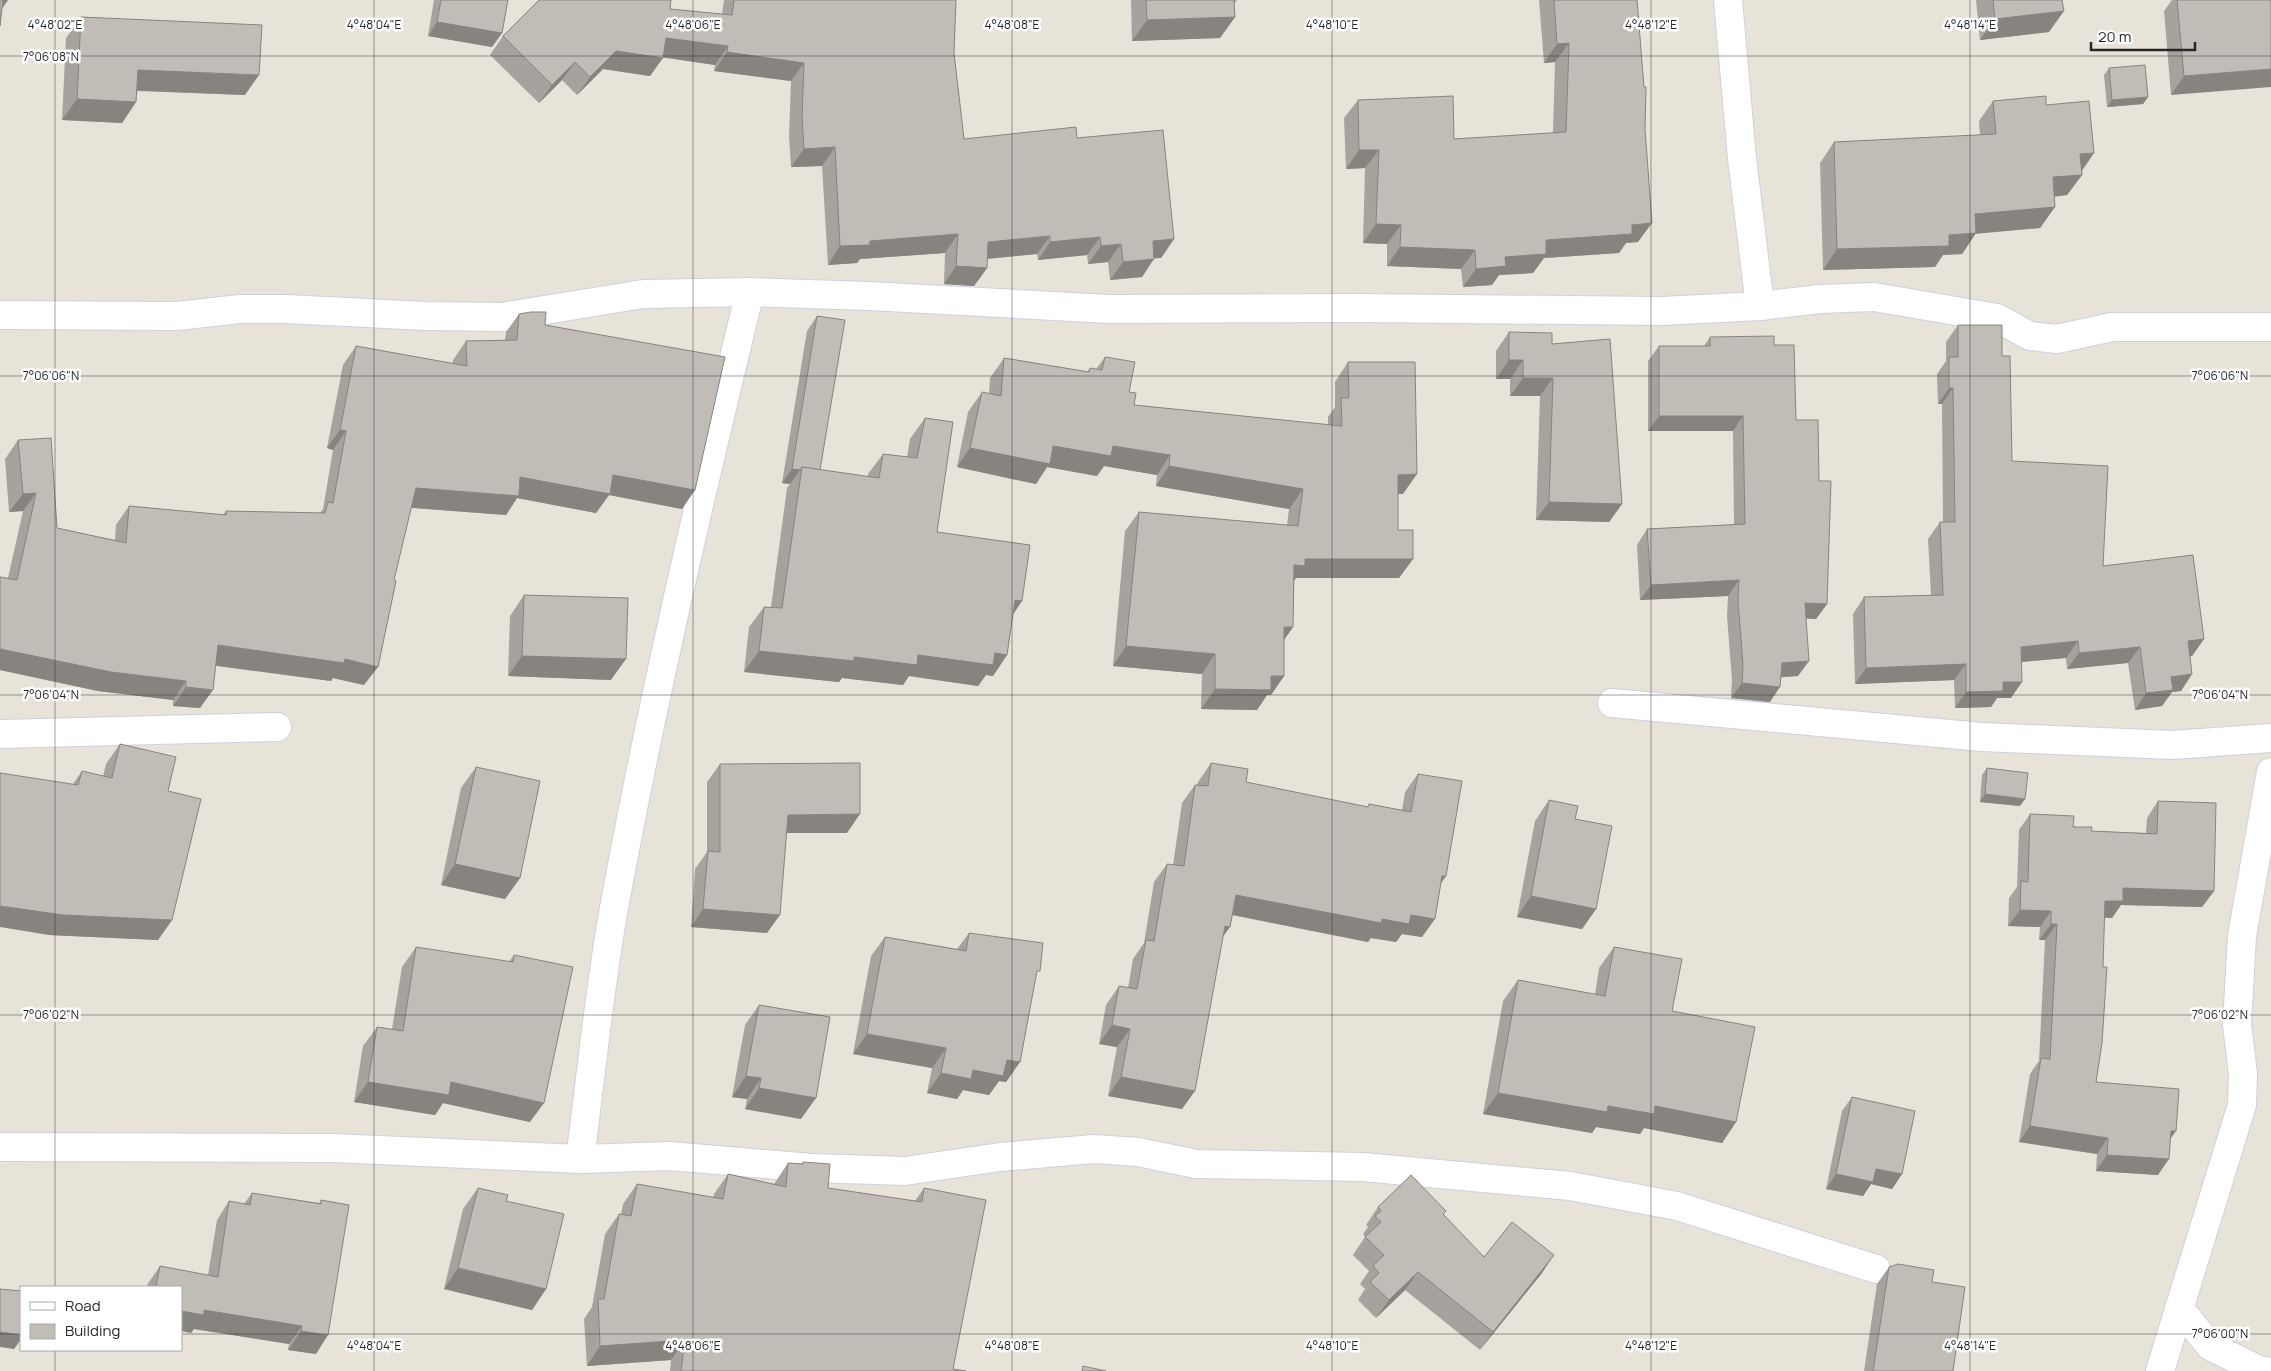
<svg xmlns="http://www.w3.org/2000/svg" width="2271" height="1371" font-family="Manrope,sans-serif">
<rect width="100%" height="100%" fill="#e8e3d9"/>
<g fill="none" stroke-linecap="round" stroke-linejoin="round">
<defs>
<g id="street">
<polyline points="1728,0 1742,158 1760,306"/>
<polyline points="0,315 177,316 240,309 286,309 426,316 502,317 643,294 750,292 869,296 1109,309 1362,308 1662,311 1760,306 1820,299 1874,297 1997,318 2030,336 2057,339 2112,327 2271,327"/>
<polyline points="1612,703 1982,737 2172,745 2271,738"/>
<polyline points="0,734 277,727"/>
<polyline points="0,1147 334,1148 580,1159 670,1156 812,1168 905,1171 1000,1157 1094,1149 1138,1152 1196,1164 1363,1167 1570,1186 1677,1206 1876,1269"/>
<path d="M 580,1159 C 591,1076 599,991 614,908 C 652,701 700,497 750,292"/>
<polyline points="2179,1308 2210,1346 2259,1370 2266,1371"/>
<polyline points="2160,1371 2242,1105 2243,1074 2237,1024 2242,936 2271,772"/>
</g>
</defs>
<use href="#street" stroke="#ced0df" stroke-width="30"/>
<use href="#street" stroke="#fff" stroke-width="28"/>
</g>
<g fill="#a6a29d">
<polygon points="434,0 508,0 502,33 492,47 428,36"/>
<polygon points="724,0 956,0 954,53 964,139 1077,138 1174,239 1161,258 1154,258 1142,277 1110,280 1108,262 1088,264 1087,255 1038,260 1037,254 987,259 987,268 974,286 944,284 945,253 860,259 857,263 828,265 822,166 791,167 789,136 791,81 714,71 715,65 663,57 650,76 603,69 577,95 562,80 539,103 490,55 503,36 670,9 722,14"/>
<polygon points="1131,0 1237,0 1234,4 1235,17 1220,38 1132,41"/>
<polygon points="1539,0 1637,0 1638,242 1626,243 1619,253 1544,258 1533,273 1499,275 1492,285 1463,287 1461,269 1387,266 1387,244 1363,243 1365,168 1346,169 1344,118 1358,100 1454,139 1553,133 1555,62 1544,63"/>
<polygon points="1976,0 2062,0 2049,32 1980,40"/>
<polygon points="2172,0 2271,0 2171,95 2164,11"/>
<polygon points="81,17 245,95 137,91 136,102 122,123 62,120 66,38"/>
<polygon points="2109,68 2148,97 2143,104 2107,107 2104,75"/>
<polygon points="1993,101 2046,105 2094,153 2082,171 2082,175 2067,195 2054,197 2055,207 2040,228 1976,233 1962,254 1943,255 1935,267 1823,270 1820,163 1834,142 1980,135 1979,121"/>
<polygon points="519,314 545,325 682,509 609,495 596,513 517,498 506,515 411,508 364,685 333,678 331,681 216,666 200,708 173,706 173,700 98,691 0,670 0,577 8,578 23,511 9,512 5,459 18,440 57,528 115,540 116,525 129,506 223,515 226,511 320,513 323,509 333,450 327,448 343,365 356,346 453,364 453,360 466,341 505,340 506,332"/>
<polygon points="817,316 820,470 868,477 868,474 883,454 907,457 910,439 925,418 937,532 1013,614 1007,655 993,676 986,675 978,686 909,676 903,685 842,678 839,682 744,672 749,627 764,607 771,607 787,488 790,484 782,483 807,331"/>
<polygon points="1958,325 2002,356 2012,461 2103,566 2204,639 2192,656 2190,656 2192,674 2181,691 2172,692 2162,706 2135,710 2128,663 2067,669 2066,658 2022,662 2011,698 1997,698 1991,707 1955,708 1954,680 1855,684 1853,614 1864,597 1931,595 1928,539 1940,522 1943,522 1942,404 1938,404 1937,374 1946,361 1946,342"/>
<polygon points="1509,332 1552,344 1622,504 1609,522 1536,520 1540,396 1510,396 1510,379 1496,379 1496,351"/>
<polygon points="1710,337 1774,345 1796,420 1819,481 1827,604 1816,619 1806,618 1798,676 1781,677 1770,702 1731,698 1732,680 1727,616 1728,596 1640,600 1637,545 1647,529 1734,525 1733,431 1648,431 1648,361 1659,346 1704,346"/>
<polygon points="1105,357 1129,392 1134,405 1328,425 1328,417 1335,407 1335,382 1348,362 1403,494 1398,494 1398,530 1413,559 1399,578 1296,578 1294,581 1293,627 1284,640 1284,676 1271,695 1267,695 1257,710 1201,709 1202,674 1113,666 1125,531 1139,512 1287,525 1289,509 1156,486 1157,475 1104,466 1097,476 1047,467 1036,484 957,467 968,412 982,392 989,394 990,378 1004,358 1087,372 1090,368 1096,369"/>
<polygon points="524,595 611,680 508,676 510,616"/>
<polygon points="120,744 168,791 172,920 158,940 49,935 73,784 82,771 103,776 106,764"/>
<polygon points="1211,763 1246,782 1367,807 1369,804 1402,810 1405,792 1418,774 1446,876 1440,884 1422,937 1402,934 1396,942 1371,938 1368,942 1232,915 1223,936 1182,1109 1108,1096 1117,1047 1099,1044 1106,1005 1119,986 1128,988 1133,959 1144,943 1154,882 1167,864 1173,865 1182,803 1195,785 1197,785 1198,782"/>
<polygon points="720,764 847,833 786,833 767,933 691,927 695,869 707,852 707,782"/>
<polygon points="476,767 520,878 505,899 441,885 461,788"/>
<polygon points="1987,768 2020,806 1980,802 1982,775"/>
<polygon points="1549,800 1575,819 1596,909 1582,929 1517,917 1535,821"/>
<polygon points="2158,801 2214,891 2202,907 2121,905 2112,918 2104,917 2096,1082 2170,1139 2158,1175 2096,1171 2097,1154 2019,1142 2030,1074 2039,1061 2045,940 2039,940 2040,927 2008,926 2009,898 2017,887 2019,830 2030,814 2091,831 2146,833 2147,818"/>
<polygon points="969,933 1036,977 1020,1062 1006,1082 999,1081 989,1095 963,1090 957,1099 927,1093 932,1068 853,1054 871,956 885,937 957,949"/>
<polygon points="416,947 509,962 514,955 530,1122 443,1103 435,1115 354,1102 363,1046 377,1027 392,1029 402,967"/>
<polygon points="1614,947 1672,1011 1736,1122 1722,1143 1644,1128 1640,1134 1596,1127 1592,1133 1483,1114 1503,1001 1518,980 1595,995 1599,968"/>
<polygon points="759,1005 801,1119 745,1109 747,1099 732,1097 745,1025"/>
<polygon points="1852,1097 1902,1174 1892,1189 1871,1184 1863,1196 1826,1189 1842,1111"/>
<polygon points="803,1162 828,1188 915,1201 924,1188 953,1369 966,1371 670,1371 671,1360 587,1366 584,1319 592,1307 605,1234 619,1214 621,1215 623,1204 637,1184 713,1198 714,1194 728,1174 774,1184 788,1163 802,1164"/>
<polygon points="478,1188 506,1201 546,1289 532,1310 444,1289 463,1209"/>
<polygon points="252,1193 319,1203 321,1200 316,1354 288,1350 289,1344 194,1329 191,1333 181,1287 147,1287 147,1285 160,1266 208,1275 217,1220 229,1201 244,1204"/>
<polygon points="1378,1207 1446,1211 1443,1215 1484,1257 1542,1273 1480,1350 1405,1290 1376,1318 1358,1300 1365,1289 1360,1284 1369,1271 1353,1255 1365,1237 1363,1234 1368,1227 1366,1225"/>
<polygon points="1889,1267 1932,1282 1953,1371 1864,1371 1877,1284"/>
</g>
<g fill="#87847f">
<polygon points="0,0 8,0 1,10"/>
<polygon points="2064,11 2049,32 1980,40 1995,19"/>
<polygon points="1235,17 1220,38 1132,41 1147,20"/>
<polygon points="437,22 502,33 492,47 428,36"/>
<polygon points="666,38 728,46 715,65 653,56"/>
<polygon points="1569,43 1555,62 1544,63 1557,44"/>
<polygon points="616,51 663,58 650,76 603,69 577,95 590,77"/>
<polygon points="727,52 804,63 791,81 714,71"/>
<polygon points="575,62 562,80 539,103 552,85"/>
<polygon points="2271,69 2271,87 2171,95 2184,76"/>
<polygon points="138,70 259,75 245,95 123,90"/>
<polygon points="2148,97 2143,104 2107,107 2112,100"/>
<polygon points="77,99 136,102 122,123 62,120"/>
<polygon points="835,147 822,166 791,167 804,149"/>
<polygon points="1359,150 1379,150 1365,168 1346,169"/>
<polygon points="2094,153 2079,174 2080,154"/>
<polygon points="2082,175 2067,195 2038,198 2053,177"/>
<polygon points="2055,207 2040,228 1974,234 1976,233 1962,254 1943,255 1935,267 1823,270 1837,249 1949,235 1975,214"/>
<polygon points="1652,223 1638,242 1626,243 1619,253 1544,258 1533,273 1499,275 1492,285 1463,287 1476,269 1546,240 1632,225"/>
<polygon points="1376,224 1401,225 1387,244 1363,243"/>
<polygon points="958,234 945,253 860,259 857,263 828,265 840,246 870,241"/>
<polygon points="1050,236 1037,254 975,260 988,242"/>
<polygon points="1100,237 1087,255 1038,260 1050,242"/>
<polygon points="1174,239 1161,258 1140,259 1153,241"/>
<polygon points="1121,244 1108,262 1088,264 1101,246"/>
<polygon points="1400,247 1475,250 1461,269 1387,266"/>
<polygon points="1154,259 1142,277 1110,280 1123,262"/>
<polygon points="956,266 987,268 974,286 944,284"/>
<polygon points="1509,360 1523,360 1510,379 1496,379"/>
<polygon points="1523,378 1553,378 1540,396 1510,396"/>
<polygon points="1949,388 1953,388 1942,404 1938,404"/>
<polygon points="1659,416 1743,416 1733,431 1648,431"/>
<polygon points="340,430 346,431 333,450 327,448"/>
<polygon points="1053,446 1113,446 1170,455 1157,475 1104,466 1097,476 1047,467 1036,484 957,467 970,448"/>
<polygon points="1169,466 1303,489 1289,509 1156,486"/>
<polygon points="792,469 800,470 790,484 782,483"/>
<polygon points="1417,474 1403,494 1384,494 1398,475"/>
<polygon points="613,475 695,490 682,509 609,495 596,513 517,498 506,515 403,507 416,488 520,477"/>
<polygon points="36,493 23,511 9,512 23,494"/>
<polygon points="1549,502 1622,504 1609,522 1536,520"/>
<polygon points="1305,559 1413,559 1399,578 1296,578 1291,585 1294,565"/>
<polygon points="1739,580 1728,596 1640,600 1651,585"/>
<polygon points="1015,600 1022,601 1008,622"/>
<polygon points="1805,603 1827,604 1816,619 1795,618"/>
<polygon points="1284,627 1293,627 1279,647"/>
<polygon points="2204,639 2192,656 2177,658 2188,641"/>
<polygon points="2078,641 2066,658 2010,663 2021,647"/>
<polygon points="218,645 345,659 378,667 364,685 333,678 331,681 205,664"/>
<polygon points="1126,646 1215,654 1202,674 1113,666"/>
<polygon points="2140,647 2128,663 2067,669 2079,653"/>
<polygon points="0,649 186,681 173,700 98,691 0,670"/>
<polygon points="759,651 854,657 918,655 995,653 1007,655 993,676 986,675 978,686 909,676 903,685 842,678 839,682 744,672"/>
<polygon points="522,656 626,659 611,680 508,676"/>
<polygon points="1809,661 1798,676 1771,678 1782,663"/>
<polygon points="1966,664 1954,680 1855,684 1866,668"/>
<polygon points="2192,674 2181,691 2172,692 2162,706 2135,710 2146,693 2171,677"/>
<polygon points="1271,676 1284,676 1271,695 1267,695 1257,710 1201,709 1215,689"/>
<polygon points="2003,682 2022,682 2011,698 1997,698 1991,707 1955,708 1966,692"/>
<polygon points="1742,683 1780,687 1770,702 1731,698"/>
<polygon points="186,687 213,690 200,708 173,706"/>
<polygon points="1985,794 2025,799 2020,806 1980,802"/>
<polygon points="860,814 847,833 775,833 788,815"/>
<polygon points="455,864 520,878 505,899 441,885"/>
<polygon points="1442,876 1446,876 1433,895"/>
<polygon points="2123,888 2214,891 2202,907 2121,905 2112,918 2093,917 2105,901"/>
<polygon points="1236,895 1382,919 1411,915 1435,919 1422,937 1402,934 1396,942 1371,938 1368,942 1223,913"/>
<polygon points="1531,896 1596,909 1582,929 1517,917"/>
<polygon points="0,906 172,920 158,940 49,935 0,927"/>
<polygon points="703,909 780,915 767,933 691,927"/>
<polygon points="2020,910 2051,911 2040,927 2008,926"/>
<polygon points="2051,924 2057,924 2045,940 2039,940"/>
<polygon points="1225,926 1230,927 1217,945"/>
<polygon points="1112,1025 1130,1029 1117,1047 1099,1044"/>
<polygon points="867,1034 946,1048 932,1068 853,1054"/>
<polygon points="1007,1060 1020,1062 1006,1082 999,1081 989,1095 963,1090 957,1099 927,1093 941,1073 973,1070"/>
<polygon points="746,1076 761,1078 747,1099 732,1097"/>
<polygon points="1121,1077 1195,1091 1182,1109 1108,1096"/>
<polygon points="368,1082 451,1082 544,1103 530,1122 443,1103 435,1115 354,1102"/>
<polygon points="759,1088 816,1098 801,1119 745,1109"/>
<polygon points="1498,1093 1608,1106 1655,1106 1736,1122 1722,1143 1644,1128 1640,1134 1596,1127 1592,1133 1483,1114"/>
<polygon points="2030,1126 2108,1138 2097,1154 2019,1142"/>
<polygon points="2171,1131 2176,1131 2164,1148"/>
<polygon points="2107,1155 2169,1159 2158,1175 2096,1171"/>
<polygon points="1876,1169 1902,1174 1892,1189 1871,1184 1863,1196 1826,1189 1836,1174"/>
<polygon points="1554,1255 1542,1273 1480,1350 1493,1332"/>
<polygon points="458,1268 546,1289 532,1310 444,1289"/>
<polygon points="1418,1272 1405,1290 1376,1318 1389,1300"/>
<polygon points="204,1310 302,1326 289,1344 194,1329 191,1333 181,1331 181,1311"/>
<polygon points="301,1331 328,1335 316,1354 288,1350"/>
<polygon points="0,1332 21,1332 21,1341 20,1341 14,1349 0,1347"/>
<polygon points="685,1340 671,1360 587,1366 600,1346"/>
</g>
<g fill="#c1bcb6" stroke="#87847f">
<polygon points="0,0 3,0 0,26"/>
<polygon points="441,0 508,0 502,33 437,22"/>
<polygon points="539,0 671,0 670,9 732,15 734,0 956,0 954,53 964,139 1076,127 1077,138 1163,130 1174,239 1153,241 1154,259 1123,262 1121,244 1101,246 1100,237 1050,242 1050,236 988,242 987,268 956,266 958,234 870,241 870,245 840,246 835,147 804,149 802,118 804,63 727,52 728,46 666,38 663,58 616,51 590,77 575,62 552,85 503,36"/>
<polygon points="1146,0 1234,0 1235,17 1147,20"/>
<polygon points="1554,0 1637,0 1644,87 1646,87 1645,129 1652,223 1632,225 1632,234 1546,240 1546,254 1505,257 1506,266 1476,269 1475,250 1400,247 1401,225 1376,224 1379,150 1359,150 1358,100 1453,96 1454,139 1566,132 1569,43 1557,44"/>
<polygon points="1993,0 2062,0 2064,11 1995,19"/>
<polygon points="2177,0 2271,0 2271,69 2184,76"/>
<polygon points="81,17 262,25 259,75 138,70 136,102 77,99"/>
<polygon points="2145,65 2148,97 2112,100 2109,68"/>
<polygon points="2046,96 2046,105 2089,101 2094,153 2080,154 2082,175 2053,177 2055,207 1975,214 1976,233 1949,235 1949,246 1837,249 1834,142 1996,134 1993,101"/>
<polygon points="531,312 546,312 545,325 725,357 695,490 613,475 610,494 520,477 519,496 416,488 394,580 396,581 378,667 345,659 344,663 218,645 213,690 186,687 186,681 111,672 0,649 0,577 17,580 36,493 23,494 18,440 51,438 57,528 126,543 129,506 226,515 226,511 325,513 328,502 333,503 346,431 340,430 356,346 467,366 466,341 517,340 519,314"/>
<polygon points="817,316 845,320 820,470 802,467 800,470 792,469"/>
<polygon points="1958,325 2002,325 2002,356 2010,356 2012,461 2108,466 2103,566 2193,555 2204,639 2188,641 2192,674 2171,677 2173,690 2146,693 2140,647 2079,653 2078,641 2021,647 2022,682 2003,682 2003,691 1966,692 1966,664 1866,668 1864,597 1943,595 1940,522 1955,522 1953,388 1949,388 1949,357 1958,357"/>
<polygon points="1509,332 1552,333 1552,344 1610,339 1622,504 1549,502 1553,378 1523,378 1523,360 1509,360"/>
<polygon points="1774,336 1774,345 1794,345 1796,420 1818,420 1819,481 1831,481 1827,604 1805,603 1809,661 1782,663 1780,687 1742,683 1743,664 1738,601 1739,580 1651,585 1647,529 1745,524 1743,416 1659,416 1659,346 1710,346 1710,337"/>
<polygon points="1105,357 1135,362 1129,392 1136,393 1134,405 1342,426 1341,398 1349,398 1348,362 1415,362 1417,474 1398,475 1398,530 1413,530 1413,559 1305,559 1305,566 1294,565 1293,627 1284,627 1284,676 1271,676 1271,690 1215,689 1215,654 1126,646 1139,512 1298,526 1303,489 1169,466 1170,455 1113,446 1111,456 1053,446 1050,464 970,448 982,392 1001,396 1004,358 1089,372 1090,368 1102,370"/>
<polygon points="925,418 953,422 937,532 1030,545 1022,601 1015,600 1007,655 995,653 993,665 918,655 917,665 854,657 854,661 759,651 764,607 782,608 802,467 879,478 883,454 917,458"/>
<polygon points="524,595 628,598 626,659 522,656"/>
<polygon points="120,744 176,757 168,791 201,799 172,920 63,915 0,906 0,773 78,785 82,771 112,778"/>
<polygon points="860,763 860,814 788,815 780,915 703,909 708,851 720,852 720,764"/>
<polygon points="1211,763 1248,769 1246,782 1368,807 1369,804 1411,812 1418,774 1462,781 1446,876 1442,876 1435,919 1411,915 1409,924 1382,919 1381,923 1236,895 1230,927 1225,926 1195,1091 1121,1077 1130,1029 1112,1025 1119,986 1137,989 1146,940 1154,941 1167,864 1184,866 1195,785 1208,786"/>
<polygon points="476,767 540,781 520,878 455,864"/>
<polygon points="1987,768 2028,773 2025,799 1985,794"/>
<polygon points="1549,800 1578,806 1575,819 1612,826 1596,909 1531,896"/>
<polygon points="2158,801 2216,803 2214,891 2123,888 2123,901 2105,901 2103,967 2107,967 2102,1043 2096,1082 2179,1089 2176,1131 2171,1131 2169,1159 2107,1155 2108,1138 2030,1126 2041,1058 2050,1059 2057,924 2051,924 2051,911 2020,910 2021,881 2028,882 2030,814 2074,816 2073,827 2092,827 2091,831 2157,834"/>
<polygon points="969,933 1043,943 1040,971 1037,971 1020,1062 1007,1060 1003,1076 973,1070 971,1079 941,1073 946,1048 867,1034 885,937 966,951"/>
<polygon points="416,947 513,962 514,955 573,967 544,1103 451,1082 449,1095 368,1082 377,1027 403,1031"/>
<polygon points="1614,947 1682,959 1672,1011 1755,1027 1736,1122 1655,1106 1654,1114 1608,1106 1607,1112 1498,1093 1518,980 1605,996"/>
<polygon points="759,1005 830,1017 816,1098 759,1088 761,1078 746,1076"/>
<polygon points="1852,1097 1915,1111 1902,1174 1876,1169 1873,1182 1836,1174"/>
<polygon points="803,1162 830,1164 828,1188 922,1202 924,1188 986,1200 953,1369 966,1371 681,1371 685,1340 600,1346 598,1299 604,1299 619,1214 631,1216 637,1184 723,1199 728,1174 786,1187 788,1163 803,1164"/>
<polygon points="1411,1175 1446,1211 1443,1214 1484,1257 1512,1222 1554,1255 1493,1332 1418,1272 1389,1300 1370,1282 1379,1273 1373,1266 1384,1255 1365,1237 1381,1222 1375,1216 1381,1211 1378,1207"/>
<polygon points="478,1188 508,1195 506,1201 564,1214 546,1289 458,1268"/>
<polygon points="252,1193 321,1204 321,1200 349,1205 328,1335 301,1331 302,1326 204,1310 204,1315 181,1311 181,1287 156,1287 160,1266 218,1277 229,1201 250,1205"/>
<polygon points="1898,1264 1934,1270 1932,1282 1965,1287 1953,1371 1873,1371 1889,1267"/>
<polygon points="0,1289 21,1291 21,1335 0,1332"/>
<polygon points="1083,1366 1106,1371 1082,1371"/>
</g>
<path fill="none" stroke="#272727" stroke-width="1" stroke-opacity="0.45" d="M 55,0 L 55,1287M 374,0 L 374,1371M 693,0 L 693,1371M 1012,0 L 1012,1371M 1332,0 L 1332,1371M 1651,0 L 1651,1371M 1970,0 L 1970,1371M 0,56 L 2271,56M 0,376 L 2271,376M 0,695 L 2271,695M 0,1015 L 2271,1015M 0,1334 L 21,1334M 181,1334 L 2271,1334M 55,1350 L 55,1371"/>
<g font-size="12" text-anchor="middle" fill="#272727" stroke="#fff" stroke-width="5" stroke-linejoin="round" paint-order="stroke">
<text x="55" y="29">4°48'02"E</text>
<text x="374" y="29">4°48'04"E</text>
<text x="693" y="29">4°48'06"E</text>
<text x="1012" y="29">4°48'08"E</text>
<text x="1332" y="29">4°48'10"E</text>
<text x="1651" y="29">4°48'12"E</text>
<text x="1970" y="29">4°48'14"E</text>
<text x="51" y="61">7°06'08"N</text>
<text x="51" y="380">7°06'06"N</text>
<text x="2220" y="380">7°06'06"N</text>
<text x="51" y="699">7°06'04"N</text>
<text x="2220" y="699">7°06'04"N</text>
<text x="51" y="1019">7°06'02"N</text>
<text x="2220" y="1019">7°06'02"N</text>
<text x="2220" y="1338">7°06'00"N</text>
<text x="374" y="1350">4°48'04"E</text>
<text x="693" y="1350">4°48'06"E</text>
<text x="1012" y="1350">4°48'08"E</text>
<text x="1332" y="1350">4°48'10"E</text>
<text x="1651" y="1350">4°48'12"E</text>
<text x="1970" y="1350">4°48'14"E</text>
</g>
<rect x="20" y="1286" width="162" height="65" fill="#ffffff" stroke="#a9a9a9"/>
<rect x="30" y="1302" width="25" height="8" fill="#ffffff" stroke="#a9a9a9"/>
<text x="65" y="1311" font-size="15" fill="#272727">Road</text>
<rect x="30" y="1324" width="25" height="15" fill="#c1bcb6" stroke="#a9a9a9"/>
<text x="65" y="1336" font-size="15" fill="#272727">Building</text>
<path d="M2091 42v8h104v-8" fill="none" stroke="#272727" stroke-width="2.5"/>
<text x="2098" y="42" font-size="15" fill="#272727" stroke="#ffffff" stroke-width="4" paint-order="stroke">20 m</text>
</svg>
